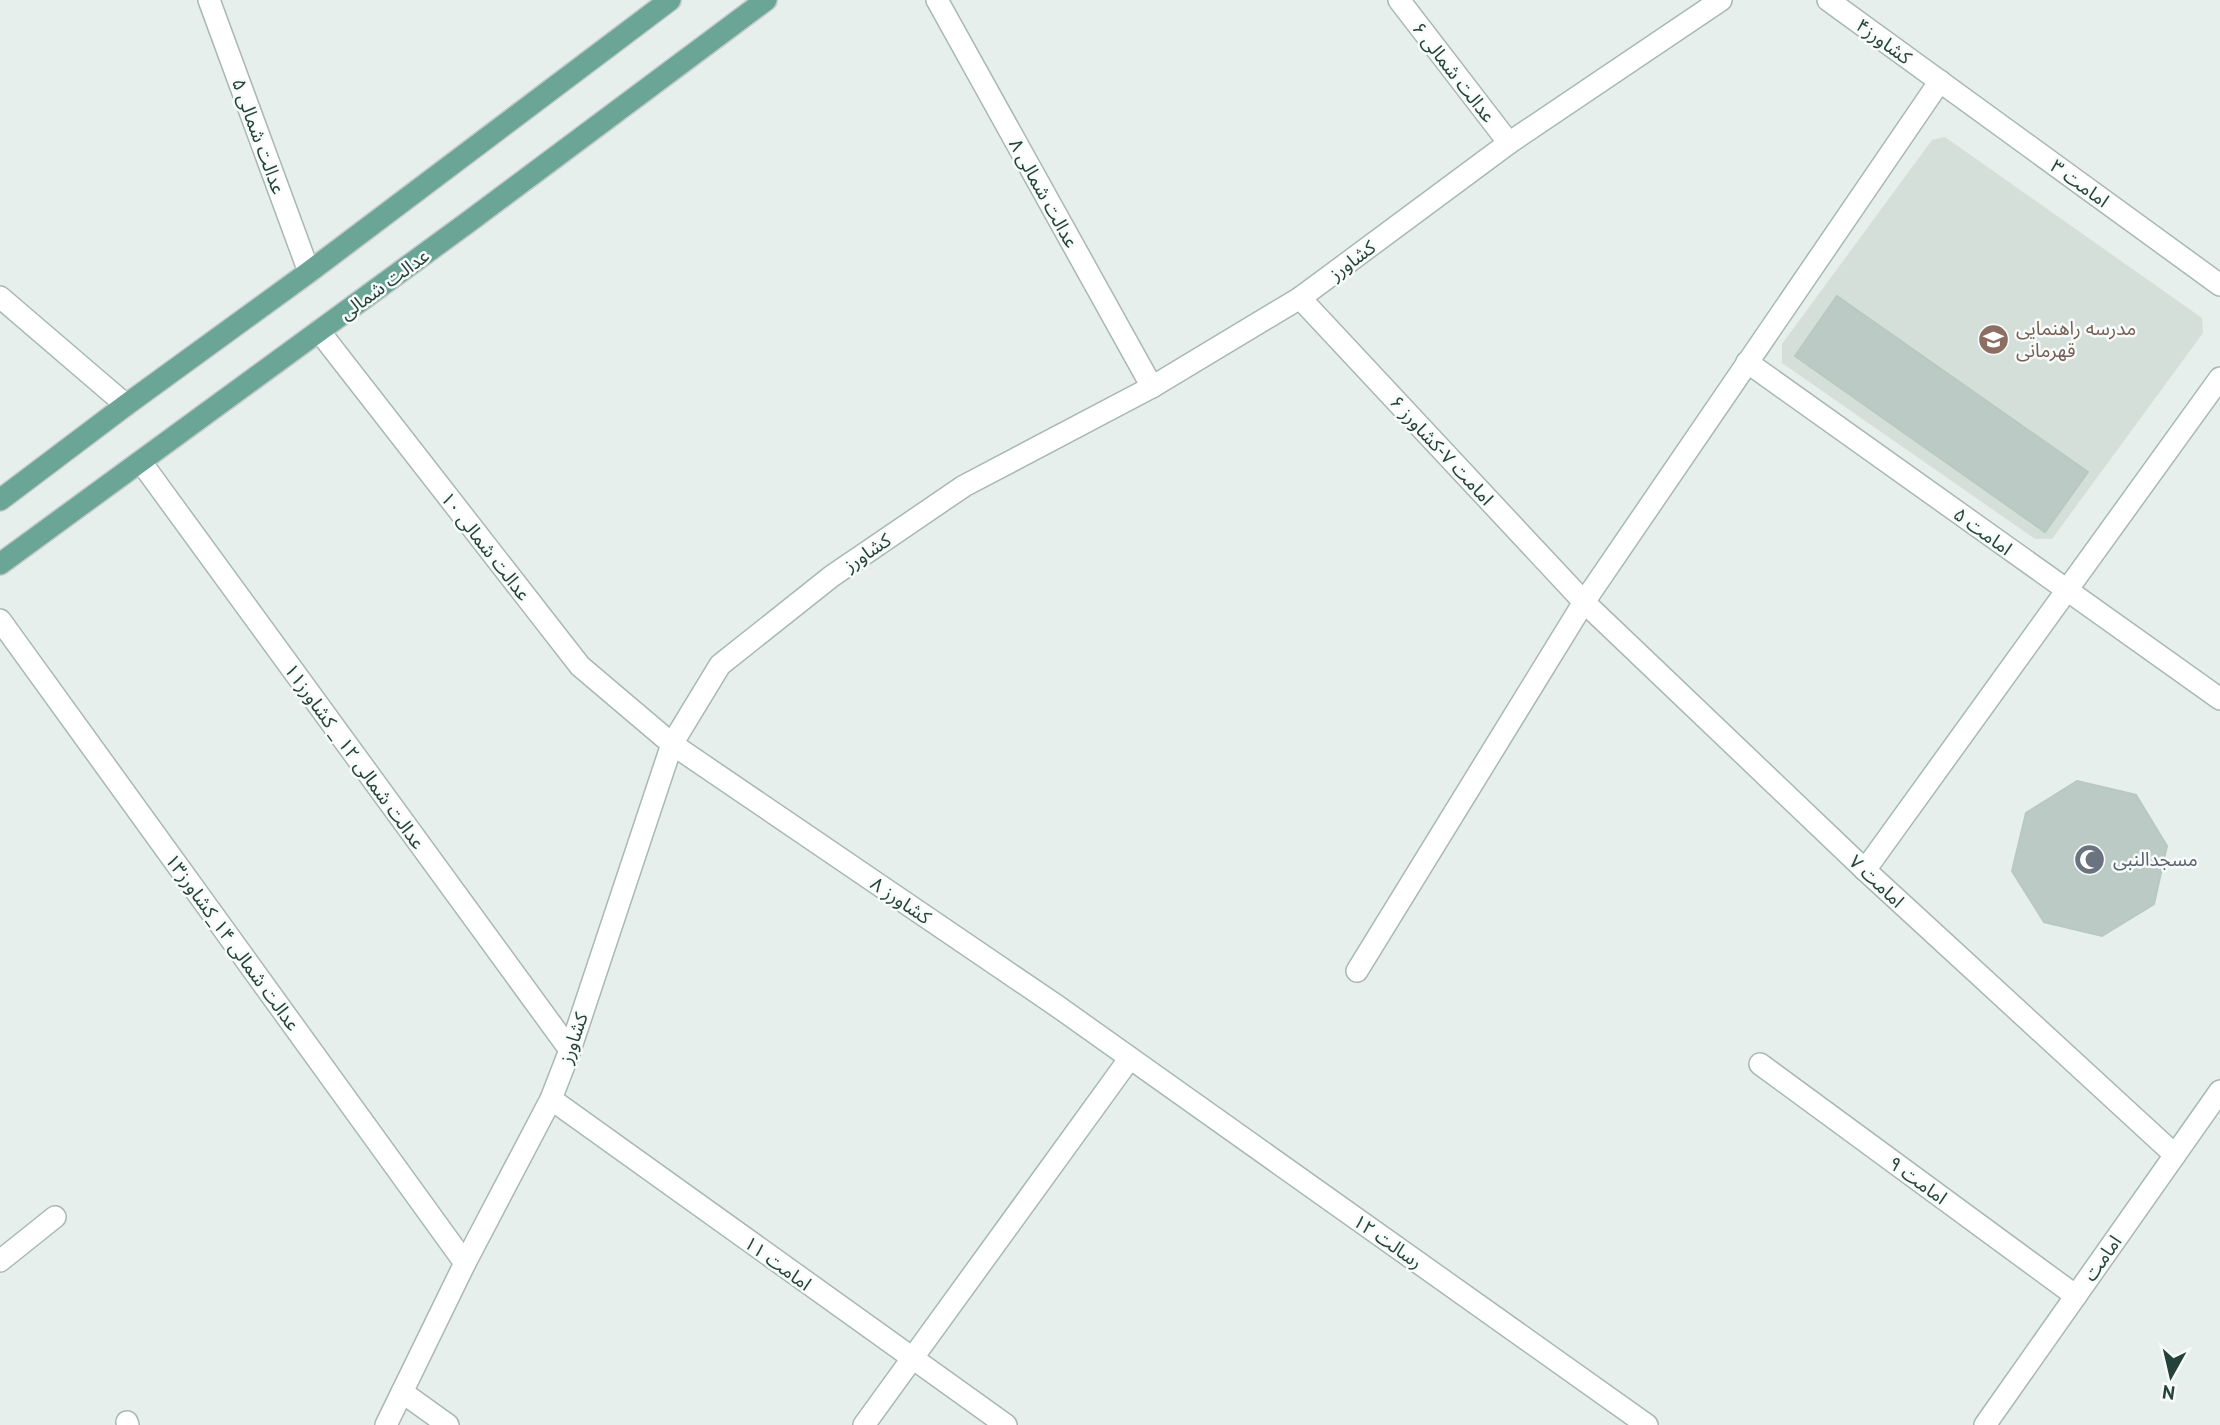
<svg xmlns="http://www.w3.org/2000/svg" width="2220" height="1425" font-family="'PT Sans','Noto Sans Arabic',sans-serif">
<rect width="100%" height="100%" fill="#e6efeb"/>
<polygon fill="#d4dfda" points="1945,137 2202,318 2203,333 2052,539 2035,539 1782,363 1782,344 1932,140"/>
<g fill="#bbcac4" stroke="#b8c9c2" stroke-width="2">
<polygon points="1837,296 2088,472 2045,532 1795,356"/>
<polygon points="2077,781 2136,795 2167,846 2154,904 2102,936 2044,922 2012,871 2026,813"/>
</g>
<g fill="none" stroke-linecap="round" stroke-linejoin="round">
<defs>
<g id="minor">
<polyline points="209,0 309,272"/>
<polyline points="937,0 1152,387"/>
<polyline points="1399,0 1509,143"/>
<polyline points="1828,0 2220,285"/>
<polyline points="0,297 126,405"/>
<polyline points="1300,298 1584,602 1865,870 2175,1155"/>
<polyline points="319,331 580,666 672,744 1057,1006 1647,1425"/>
<polyline points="1747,362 2220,699"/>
<polyline points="141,462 570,1050"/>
<polyline points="0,620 465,1263"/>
<polyline points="1865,870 2220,378"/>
<polyline points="1357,971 1584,602 1940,81"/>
<polyline points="1760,1064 2076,1296"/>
<polyline points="551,1099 1006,1425"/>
<polyline points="0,1261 55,1217"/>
<polyline points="402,1392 448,1425"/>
<polyline points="127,1422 128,1425"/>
<polyline points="386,1425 465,1263 551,1099 570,1050 672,744 720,665 832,576 964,486 1152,387 1300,298 1509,143 1721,0"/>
<polyline points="864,1425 1130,1058"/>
<polyline points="1985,1425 2220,1091"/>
</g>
<g id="major">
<polyline points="0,500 126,405 309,272 670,0"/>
<polyline points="0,564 467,223 766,0"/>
</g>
</defs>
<use href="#minor" stroke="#a8b8b2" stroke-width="24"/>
<use href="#major" stroke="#c2cac8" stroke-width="24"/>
<use href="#minor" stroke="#fff" stroke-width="21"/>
<use href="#major" stroke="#6aa596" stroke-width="21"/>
</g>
<defs>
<symbol id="school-disc" viewBox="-11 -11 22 22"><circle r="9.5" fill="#8d6e63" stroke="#f7fbf9"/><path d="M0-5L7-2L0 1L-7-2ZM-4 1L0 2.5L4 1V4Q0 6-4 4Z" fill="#fff"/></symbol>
<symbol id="mosque-disc" viewBox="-11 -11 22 22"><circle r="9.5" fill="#6b7280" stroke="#f7fbf9"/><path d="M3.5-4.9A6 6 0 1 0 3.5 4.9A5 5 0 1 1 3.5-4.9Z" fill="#fff"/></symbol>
</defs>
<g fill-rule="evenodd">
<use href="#school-disc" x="1976" y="322" width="35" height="35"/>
<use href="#mosque-disc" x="2072" y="842" width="35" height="35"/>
</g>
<g text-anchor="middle" stroke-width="5" stroke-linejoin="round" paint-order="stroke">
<g font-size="19" fill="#24423a" stroke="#f7fbf9">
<text transform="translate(1884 41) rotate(36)" y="7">کشاورز۴</text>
<text transform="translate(1454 72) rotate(52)" y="7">عدالت شمالی ۶</text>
<text transform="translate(259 136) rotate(70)" y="7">عدالت شمالی ۵</text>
<text transform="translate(2080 183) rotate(36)" y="7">امامت ۳</text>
<text transform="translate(1044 193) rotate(61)" y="7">عدالت شمالی ۸</text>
<text transform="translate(1352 260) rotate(-37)" y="7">کشاورز</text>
<text transform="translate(384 284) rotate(-36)" y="7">عدالت شمالی</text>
<text transform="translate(1442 450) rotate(47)" y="7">امامت ۷-کشاورز ۶</text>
<text transform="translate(1983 531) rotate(36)" y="7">امامت ۵</text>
<text transform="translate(486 546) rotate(52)" y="7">عدالت شمالی ۱۰</text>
<text transform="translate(867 552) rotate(-34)" y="7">کشاورز</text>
<text transform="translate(355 756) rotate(54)" y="7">عدالت شمالی ۱۲ _ کشاورز۱۱</text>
<text transform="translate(1877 881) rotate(43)" y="7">امامت ۷</text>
<text transform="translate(901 900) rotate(34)" y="7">کشاورز ۸</text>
<text transform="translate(233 942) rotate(54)" y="7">عدالت شمالی ۱۴_کشاورز۱۳</text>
<text transform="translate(573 1038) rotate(-71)" y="7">کشاورز</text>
<text transform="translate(1918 1180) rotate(36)" y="7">امامت ۹</text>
<text transform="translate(1388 1241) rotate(35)" y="7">رسالت ۱۲</text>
<text transform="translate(2102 1258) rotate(-55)" y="7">امامت</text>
<text transform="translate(778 1263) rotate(36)" y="7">امامت ۱۱</text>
</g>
<g font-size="19" fill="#785e54" stroke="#f7fbf9" text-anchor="start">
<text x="2016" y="335">مدرسه راهنمایی<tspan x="2016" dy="22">قهرمانی</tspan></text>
</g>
<g font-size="19" fill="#5b616d" stroke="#f7fbf9" text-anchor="start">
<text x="2113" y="866">مسجدالنبی</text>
</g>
</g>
<g transform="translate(2171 1376) rotate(188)" stroke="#f7fbf9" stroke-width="5" paint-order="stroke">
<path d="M0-5L12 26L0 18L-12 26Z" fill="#24423a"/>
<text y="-10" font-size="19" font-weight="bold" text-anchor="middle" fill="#24423a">N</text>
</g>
</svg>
